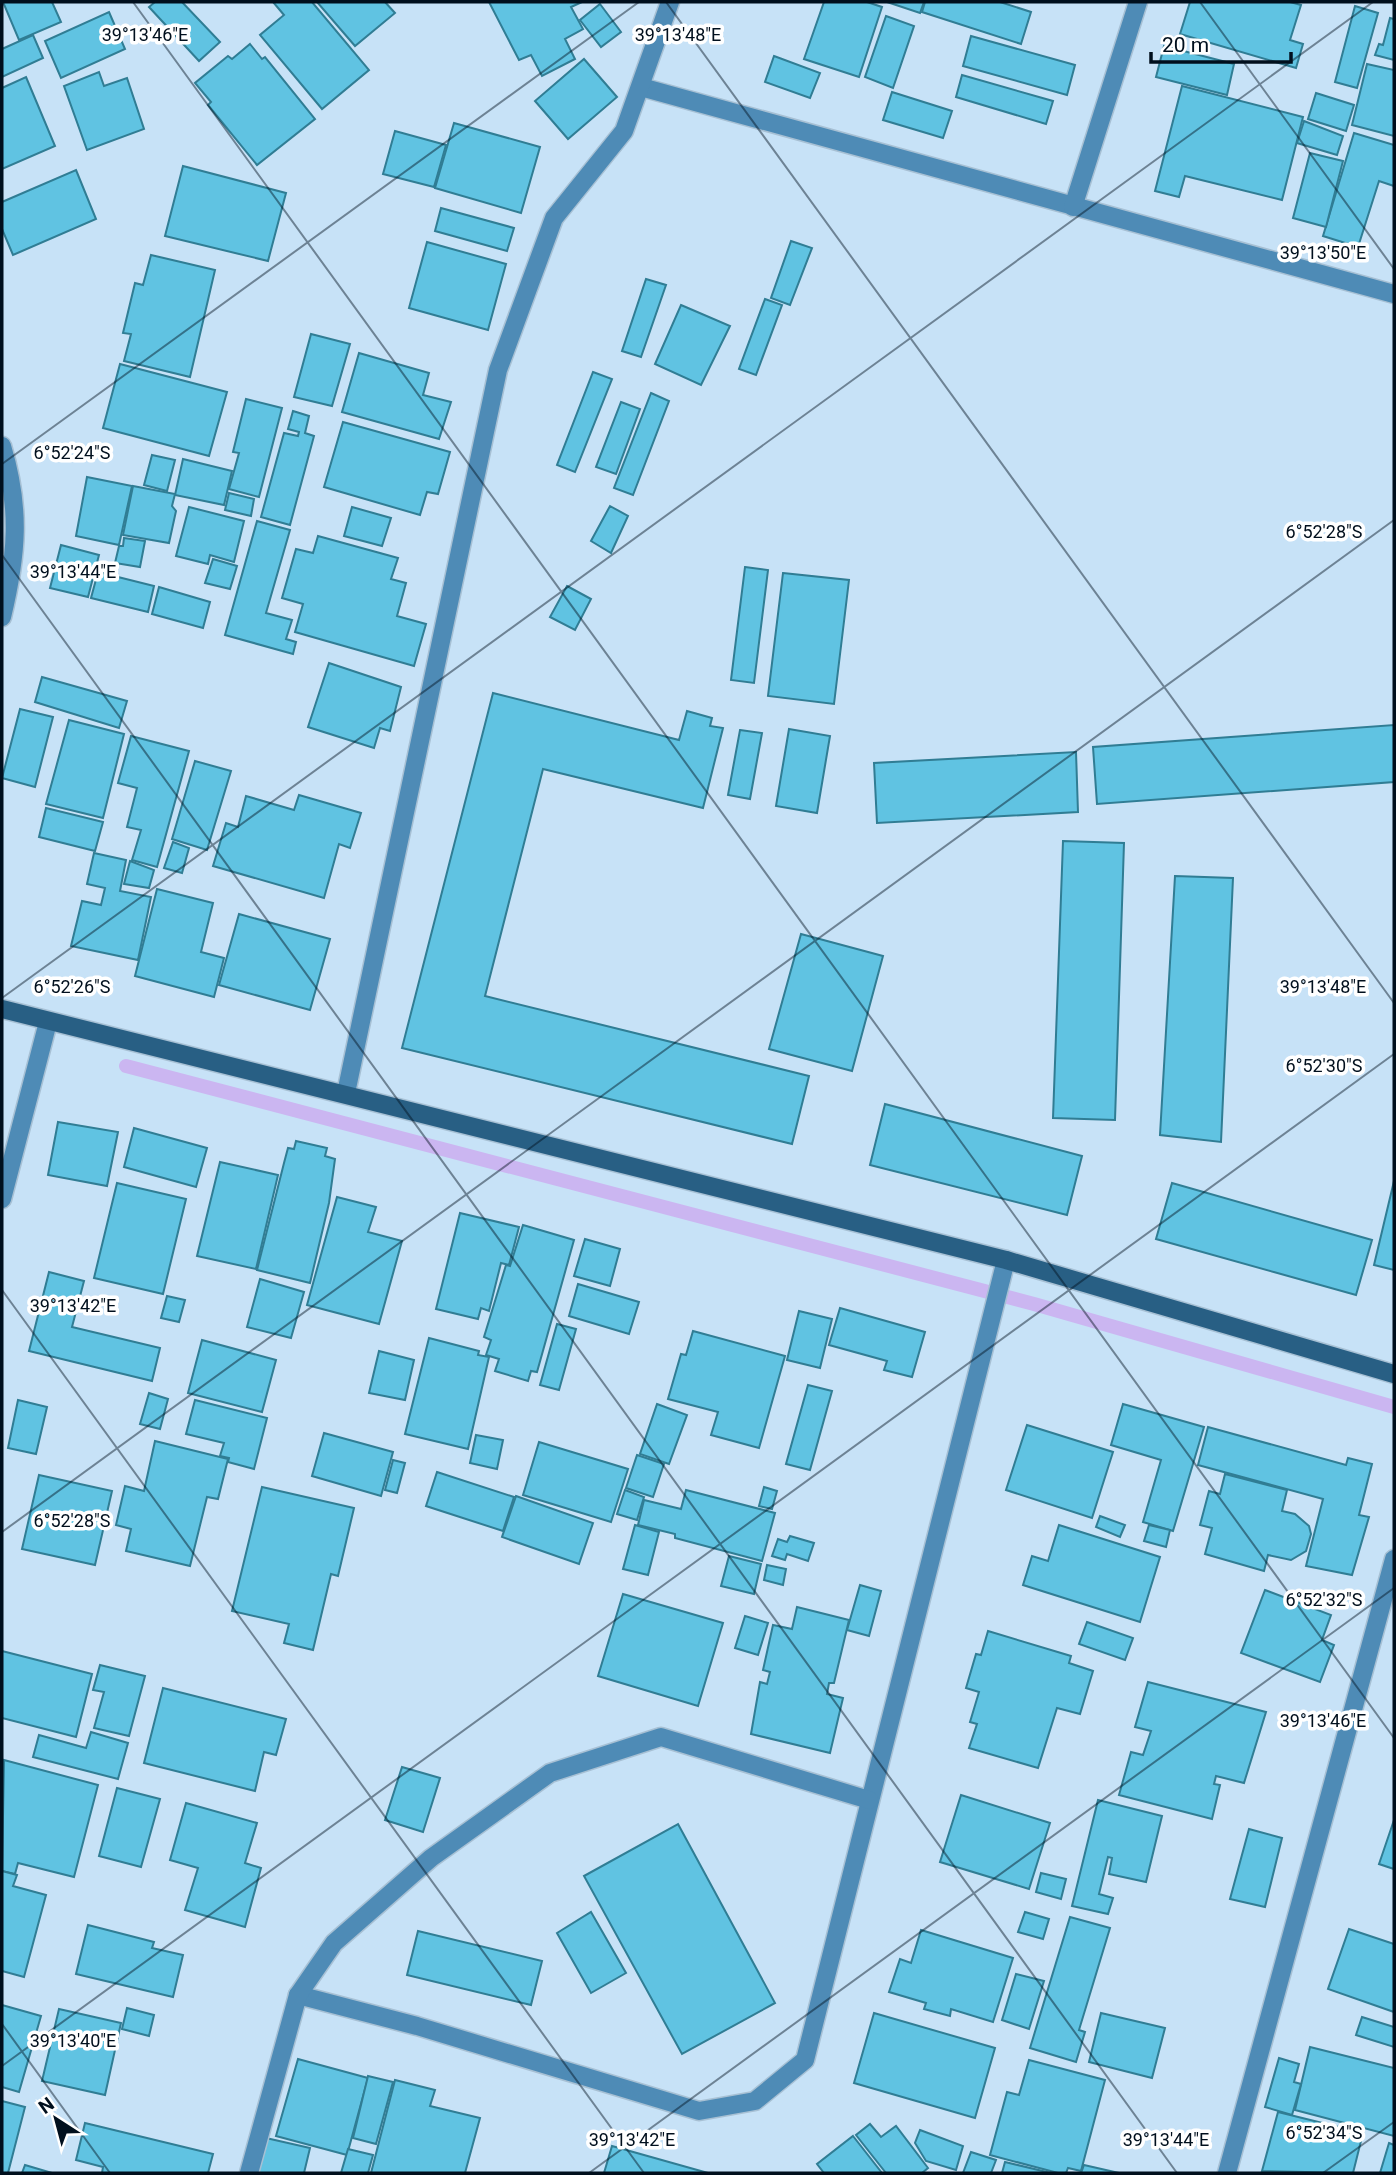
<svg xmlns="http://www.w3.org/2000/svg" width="1396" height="2175" font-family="Roboto,sans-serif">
<rect width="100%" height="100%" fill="#c7e2f7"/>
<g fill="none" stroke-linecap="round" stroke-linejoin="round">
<polyline stroke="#cbb6f1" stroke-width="14" points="126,1066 1034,1304 1394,1407"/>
</g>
<g fill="#60c3e2" stroke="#307d94" stroke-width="2">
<polygon points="3,2 52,2 61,22 19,40"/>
<polygon points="155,2 182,2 220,42 199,61 149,7"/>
<polygon points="273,2 312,2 369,70 322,109 260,35 284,15"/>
<polygon points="317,2 385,2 395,13 355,46"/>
<polygon points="489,2 582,2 571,7 583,29 565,39 575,59 542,76 531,55 519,60"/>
<polygon points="824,2 867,2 882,7 859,77 804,59"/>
<polygon points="887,2 924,2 920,13"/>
<polygon points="925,2 1000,2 1031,12 1021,44 922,12"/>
<polygon points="1190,2 1290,2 1301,5 1290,40 1303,44 1296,68 1180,34"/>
<polygon points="600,4 621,32 601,47 580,20"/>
<polygon points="1355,6 1378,13 1357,88 1335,82"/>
<polygon points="109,12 125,49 61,78 45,41"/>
<polygon points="886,16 914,26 893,88 865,77"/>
<polygon points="1390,18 1394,19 1394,60 1375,55 1379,44 1383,45"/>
<polygon points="33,35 43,58 2,77 2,49"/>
<polygon points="971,36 1075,65 1067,95 963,66"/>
<polygon points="250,44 262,59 265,57 315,119 257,165 208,105 211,102 195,83 228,56 232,59"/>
<polygon points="1164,46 1234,64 1227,95 1156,77"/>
<polygon points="774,56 820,73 810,98 765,82"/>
<polygon points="584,59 617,97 568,139 535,101"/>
<polygon points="1367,64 1394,70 1394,136 1352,125"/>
<polygon points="99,72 104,86 127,78 144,129 87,150 64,86"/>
<polygon points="962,75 1053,101 1046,124 956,97"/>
<polygon points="26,77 55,146 2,169 2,88"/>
<polygon points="1182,86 1303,117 1282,200 1185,176 1179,197 1155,191"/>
<polygon points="892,92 952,111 943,138 883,120"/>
<polygon points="1316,93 1354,105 1346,131 1308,119"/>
<polygon points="1304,121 1343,136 1337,155 1297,143"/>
<polygon points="454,123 540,147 521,213 435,188"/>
<polygon points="395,131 446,145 434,187 383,174"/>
<polygon points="1354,133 1394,145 1394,186 1379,181 1358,247 1323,236"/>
<polygon points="1310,153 1343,161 1326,227 1293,218"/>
<polygon points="183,166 286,193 268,261 165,236"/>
<polygon points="76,170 96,219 13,255 2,229 2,202"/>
<polygon points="441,208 514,228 507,251 435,231"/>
<polygon points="791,241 812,248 790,305 771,298"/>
<polygon points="427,242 506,264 488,330 409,308"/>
<polygon points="151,255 215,270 190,377 124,361 131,334 123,333 135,283 143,285"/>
<polygon points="646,279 666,285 641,357 622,351"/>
<polygon points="765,299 782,305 756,375 739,369"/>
<polygon points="681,305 730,326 701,385 655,364"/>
<polygon points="311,334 350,344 332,406 294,397"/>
<polygon points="359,353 429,373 423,395 451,402 439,439 342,412"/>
<polygon points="120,364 227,392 209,456 103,428"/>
<polygon points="593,372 612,379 575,472 557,465"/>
<polygon points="651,393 669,401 633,495 614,488"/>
<polygon points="246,399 282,408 259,497 229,489 239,453 233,452"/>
<polygon points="621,402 640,409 616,474 596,467"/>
<polygon points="293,411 309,416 305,433 314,436 290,525 261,517 284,433 298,436 299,432 288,429"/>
<polygon points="343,422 450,452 438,494 427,492 420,515 324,487"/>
<polygon points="152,455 175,460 167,491 144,485"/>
<polygon points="183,459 232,471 224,505 175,495"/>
<polygon points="87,477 132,486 119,545 76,536"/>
<polygon points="133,486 175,494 172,506 176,511 169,543 123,535"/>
<polygon points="229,493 254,499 251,516 225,510"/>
<polygon points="610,506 628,516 611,553 591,541"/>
<polygon points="189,507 244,521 234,562 210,555 208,564 176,556"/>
<polygon points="352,507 391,518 382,546 344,536"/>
<polygon points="257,521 290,530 266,613 292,620 286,639 296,642 293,654 225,635"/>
<polygon points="318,536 398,558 391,579 406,583 397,616 426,624 414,666 295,632 303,604 282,598 296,549 313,553"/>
<polygon points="124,538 145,541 140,567 115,563 119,546 123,546"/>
<polygon points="61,545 99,555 88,597 50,588"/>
<polygon points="213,559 237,566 230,589 205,583"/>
<polygon points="745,567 768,570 754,683 731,680"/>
<polygon points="98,572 154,586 148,612 91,598"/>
<polygon points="783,573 849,580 834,704 768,696"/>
<polygon points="567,586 591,599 575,630 550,617"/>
<polygon points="159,587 210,602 203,628 152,614"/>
<polygon points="329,663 401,687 390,731 380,728 374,748 308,727"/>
<polygon points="42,677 127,701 119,728 35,702"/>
<polygon points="493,693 679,740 687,711 712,718 710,726 723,728 703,808 543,769 485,996 809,1076 792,1144 402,1048"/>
<polygon points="20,709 53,717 35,787 2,778"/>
<polygon points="69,720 124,734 103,818 46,804"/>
<polygon points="1394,725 1394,782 1097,804 1093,747"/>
<polygon points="789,729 830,736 817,813 776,806"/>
<polygon points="740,730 762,733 750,799 728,795"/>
<polygon points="131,736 189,751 157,867 132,860 141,830 127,827 137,788 118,783"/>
<polygon points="1076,752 1078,812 877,823 874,763"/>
<polygon points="195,761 231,771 207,850 172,839"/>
<polygon points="299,795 361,813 350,848 339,844 324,898 213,866 226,823 238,827 246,796 294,810"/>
<polygon points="46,808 103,822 95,851 39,837"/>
<polygon points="1063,841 1124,843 1115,1120 1053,1118"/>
<polygon points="173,842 189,848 182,873 164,868"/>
<polygon points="94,853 126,860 120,891 151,897 138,960 71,946 82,901 101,905 105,888 87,884"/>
<polygon points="130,861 154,870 149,888 124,884"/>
<polygon points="1175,876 1233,878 1221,1142 1160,1135"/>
<polygon points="157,889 213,903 201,952 224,958 214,997 135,976"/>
<polygon points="239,914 330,939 310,1010 219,985"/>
<polygon points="801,934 883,956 852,1071 769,1049"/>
<polygon points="885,1104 1082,1156 1067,1215 870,1165"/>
<polygon points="58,1122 118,1132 107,1186 48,1175"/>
<polygon points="134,1128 207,1148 196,1187 124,1167"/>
<polygon points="296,1141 327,1148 325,1156 335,1159 329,1203 310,1283 257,1270 284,1163 288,1148 294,1149"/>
<polygon points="220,1162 278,1175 256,1269 197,1256"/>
<polygon points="1394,1181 1394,1270 1374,1265"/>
<polygon points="117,1183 186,1199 163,1294 94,1278"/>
<polygon points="1172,1183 1372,1240 1356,1295 1156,1239"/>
<polygon points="337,1197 376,1207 368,1232 402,1241 379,1324 307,1305"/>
<polygon points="460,1213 519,1227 509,1265 501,1263 489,1311 481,1308 478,1319 436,1309"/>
<polygon points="523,1225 574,1240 537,1372 531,1371 528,1381 495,1371 499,1359 486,1355 491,1340 484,1337 506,1265 510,1266"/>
<polygon points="585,1239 620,1249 610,1286 574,1276"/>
<polygon points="49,1272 84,1281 72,1327 160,1348 152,1381 29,1351"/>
<polygon points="260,1279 304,1292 291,1338 247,1327"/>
<polygon points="578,1284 639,1302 629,1334 569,1316"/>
<polygon points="167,1296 185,1300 179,1322 161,1318"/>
<polygon points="840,1308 925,1332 912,1377 884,1370 887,1361 829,1345"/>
<polygon points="799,1311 832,1319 820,1368 787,1360"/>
<polygon points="557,1324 576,1329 559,1390 540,1385"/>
<polygon points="693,1331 785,1356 759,1448 711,1435 718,1412 668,1399 681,1354 686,1355"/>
<polygon points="429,1338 479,1351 478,1355 489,1357 468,1449 405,1434"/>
<polygon points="202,1340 276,1360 262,1412 188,1393"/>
<polygon points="379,1351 414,1360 405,1400 369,1393"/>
<polygon points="808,1385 832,1391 810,1470 786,1464"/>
<polygon points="149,1393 168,1399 160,1429 140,1424"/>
<polygon points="18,1400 47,1407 36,1454 8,1448"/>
<polygon points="195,1400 267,1418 254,1469 228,1462 229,1458 220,1456 224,1443 186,1434"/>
<polygon points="657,1404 687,1415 669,1464 640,1454"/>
<polygon points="1123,1404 1204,1427 1173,1531 1143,1522 1161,1460 1111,1445"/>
<polygon points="1027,1425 1113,1452 1092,1518 1006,1490"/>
<polygon points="1208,1427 1346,1465 1348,1458 1372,1464 1359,1515 1369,1517 1352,1575 1306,1566 1323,1499 1198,1465"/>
<polygon points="324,1433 393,1452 381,1496 312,1476"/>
<polygon points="476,1435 503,1440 497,1469 470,1463"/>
<polygon points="155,1441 228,1459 218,1499 207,1497 190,1566 126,1551 131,1529 116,1525 125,1486 144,1491"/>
<polygon points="539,1442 628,1469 611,1522 523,1495"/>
<polygon points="637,1455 664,1464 653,1497 626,1488"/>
<polygon points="393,1460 405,1463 397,1493 385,1490"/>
<polygon points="437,1472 514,1497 503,1531 426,1506"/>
<polygon points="1225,1474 1287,1490 1282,1511 1295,1514 1309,1526 1311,1534 1306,1551 1291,1560 1268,1555 1264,1571 1205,1554 1212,1528 1200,1525 1209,1491 1220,1494"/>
<polygon points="39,1475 112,1491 95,1565 22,1549"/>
<polygon points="262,1487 354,1508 338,1576 331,1574 313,1650 284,1643 289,1624 232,1611"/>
<polygon points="764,1487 777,1491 772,1509 759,1506"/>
<polygon points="625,1490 644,1497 637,1520 617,1514"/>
<polygon points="686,1490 775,1513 762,1561 675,1538 675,1534 638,1525 644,1500 681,1509"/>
<polygon points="516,1496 593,1523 579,1564 502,1537"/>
<polygon points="1100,1516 1125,1525 1120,1537 1096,1527"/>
<polygon points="635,1525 659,1532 648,1575 623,1569"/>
<polygon points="1059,1525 1160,1557 1140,1622 1023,1585 1032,1556 1048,1561"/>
<polygon points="1149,1525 1170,1530 1166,1547 1144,1541"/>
<polygon points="790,1536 814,1543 808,1561 787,1554 785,1560 772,1556 778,1539 787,1542"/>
<polygon points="729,1556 761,1564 754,1594 721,1586"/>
<polygon points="767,1565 786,1569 783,1585 764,1580"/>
<polygon points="860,1585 881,1591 869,1636 847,1630"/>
<polygon points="1265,1590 1331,1615 1322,1640 1334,1645 1320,1682 1241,1653"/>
<polygon points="623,1594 723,1623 698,1706 598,1676"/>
<polygon points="797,1607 849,1620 834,1683 829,1683 827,1694 843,1698 830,1753 751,1734 760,1682 767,1684 770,1672 763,1670 773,1625 792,1629"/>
<polygon points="745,1616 768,1623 758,1655 735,1648"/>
<polygon points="1087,1622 1133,1638 1125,1660 1079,1644"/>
<polygon points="988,1631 1071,1656 1069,1663 1093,1671 1080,1714 1057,1708 1038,1768 969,1748 977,1724 970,1722 979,1692 966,1688 976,1654 981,1655"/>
<polygon points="2,1651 92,1674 76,1737 2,1718"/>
<polygon points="100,1665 145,1676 129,1736 94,1728 104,1692 93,1690"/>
<polygon points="1148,1682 1266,1712 1244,1783 1216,1776 1214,1784 1220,1785 1212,1819 1119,1795 1131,1752 1143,1755 1151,1731 1135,1727"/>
<polygon points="163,1688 286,1719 276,1755 264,1752 255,1791 144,1763"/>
<polygon points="91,1732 128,1743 118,1779 33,1757 39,1735 86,1748"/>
<polygon points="4,1760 98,1785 74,1877 18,1863 15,1874 2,1871"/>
<polygon points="402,1767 440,1778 423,1832 385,1820"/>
<polygon points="117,1788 160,1799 141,1867 99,1856"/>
<polygon points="961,1795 1050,1823 1029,1889 940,1862"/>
<polygon points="1098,1800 1162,1816 1146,1882 1109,1874 1112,1858 1108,1857 1099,1894 1113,1898 1108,1914 1072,1906"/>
<polygon points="186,1803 257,1823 245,1863 261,1868 245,1927 185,1910 198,1868 170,1860"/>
<polygon points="1394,1820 1394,1869 1379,1864"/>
<polygon points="678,1824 775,2003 682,2054 584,1876"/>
<polygon points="1249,1829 1282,1838 1265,1907 1230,1899"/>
<polygon points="2,1871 17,1875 13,1886 46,1895 24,1977 2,1971"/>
<polygon points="1041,1873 1066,1879 1061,1899 1036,1892"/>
<polygon points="591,1912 626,1973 591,1993 557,1933"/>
<polygon points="1025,1912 1049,1919 1043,1939 1018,1932"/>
<polygon points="1070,1917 1110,1928 1079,2030 1085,2032 1076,2062 1030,2048"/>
<polygon points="88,1925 154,1942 152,1948 183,1955 173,1997 76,1974"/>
<polygon points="1349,1929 1394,1944 1394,2012 1328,1989"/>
<polygon points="921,1930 1013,1958 993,2022 951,2009 950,2016 924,2009 926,2003 889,1992 900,1959 911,1963"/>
<polygon points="418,1931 542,1961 531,2005 407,1975"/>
<polygon points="1016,1974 1044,1981 1029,2029 1002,2020"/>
<polygon points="2,2005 41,2016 19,2092 2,2087"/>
<polygon points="127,2008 154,2015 149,2036 122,2029"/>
<polygon points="59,2009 121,2023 105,2095 42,2081"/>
<polygon points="874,2013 995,2048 975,2118 854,2083"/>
<polygon points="1101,2013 1165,2028 1152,2078 1089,2062"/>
<polygon points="1362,2017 1394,2027 1394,2047 1356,2035"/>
<polygon points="1310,2047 1394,2068 1394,2136 1295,2110"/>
<polygon points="1279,2058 1299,2064 1294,2082 1301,2084 1292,2115 1265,2107"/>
<polygon points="298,2059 368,2078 347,2155 276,2136"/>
<polygon points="1029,2060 1105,2080 1081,2171 1068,2168 1066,2173 1058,2173 990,2155 1007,2092 1019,2095"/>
<polygon points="368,2076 393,2082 376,2144 353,2138"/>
<polygon points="395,2080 435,2090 430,2106 480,2118 465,2173 371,2173"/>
<polygon points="2,2101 25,2107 8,2173 2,2173"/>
<polygon points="1278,2112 1363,2133 1353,2173 1262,2171"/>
<polygon points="85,2123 213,2154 208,2173 102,2173 103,2167 76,2160"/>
<polygon points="870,2124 881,2137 896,2126 928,2168 922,2173 886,2173 856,2135"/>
<polygon points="920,2130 963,2146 956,2170 926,2161 915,2143"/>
<polygon points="853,2136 882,2173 824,2173 817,2164"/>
<polygon points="266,2138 310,2148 304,2173 258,2173"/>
<polygon points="1389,2143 1394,2145 1394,2173 1380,2173"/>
<polygon points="612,2146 708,2173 604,2173"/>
<polygon points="348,2149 373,2155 368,2173 341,2173"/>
<polygon points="971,2152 996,2160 991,2173 963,2173"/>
<polygon points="1005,2162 1051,2173 1002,2173"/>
<polygon points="25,2165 52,2173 22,2173"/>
<polygon points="1084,2165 1119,2173 1081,2173"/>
</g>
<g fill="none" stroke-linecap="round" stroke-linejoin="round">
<defs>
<g id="street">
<polyline points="641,87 1394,294"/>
<polyline points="1073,207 1138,2"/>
<path d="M 2,446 C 21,509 17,554 2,617"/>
<polyline points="346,1093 498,370 554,218 624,131 670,2"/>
<polyline points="2,1199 48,1022"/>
<polyline points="298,1995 417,2026 699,2111 755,2101 805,2060 1006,1260"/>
<polyline points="249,2173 298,1995 334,1943 431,1858 550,1773 661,1737 869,1800"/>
<polyline points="1227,2173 1394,1559"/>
</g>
<polyline id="secondary" points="2,1009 1006,1260 1394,1374"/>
</defs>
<use href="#street" stroke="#a7c0d4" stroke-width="21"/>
<use href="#secondary" stroke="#a7c0d4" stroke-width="21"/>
<use href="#street" stroke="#4e8bb6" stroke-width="18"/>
<use href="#secondary" stroke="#285f84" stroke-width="18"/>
</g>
<path fill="none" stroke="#000f1d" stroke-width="2" stroke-opacity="0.45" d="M 133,2 L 1394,1738M 666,2 L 1394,1003M 1200,2 L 1394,269M 2,464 L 639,2M 2,555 L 1177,2173M 2,998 L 1373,2M 2,1290 L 644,2173M 2,1532 L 1394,520M 2,2024 L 110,2173M 2,2066 L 1394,1054M 589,2173 L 1394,1588M 1323,2173 L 1394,2122"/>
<g font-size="18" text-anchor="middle" fill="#000f1d" stroke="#fff" stroke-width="7" stroke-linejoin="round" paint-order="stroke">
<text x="145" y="41">39°13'46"E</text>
<text x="678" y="41">39°13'48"E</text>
<text x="1323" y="259">39°13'50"E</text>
<text x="72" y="459">6°52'24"S</text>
<text x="1324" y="538">6°52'28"S</text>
<text x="73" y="578">39°13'44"E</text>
<text x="72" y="993">6°52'26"S</text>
<text x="1323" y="993">39°13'48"E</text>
<text x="1324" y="1072">6°52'30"S</text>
<text x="73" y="1312">39°13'42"E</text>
<text x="72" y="1527">6°52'28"S</text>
<text x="1324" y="1606">6°52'32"S</text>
<text x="1323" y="1727">39°13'46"E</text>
<text x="73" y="2047">39°13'40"E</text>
<text x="1324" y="2139">6°52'34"S</text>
<text x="632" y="2146">39°13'42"E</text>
<text x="1166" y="2146">39°13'44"E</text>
</g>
<rect width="1396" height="2175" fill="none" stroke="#000f1d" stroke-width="7"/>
<g transform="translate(56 2119) rotate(324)" stroke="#ffffff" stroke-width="5" paint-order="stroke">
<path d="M0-5L12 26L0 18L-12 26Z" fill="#000f1d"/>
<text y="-10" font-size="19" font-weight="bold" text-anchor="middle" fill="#000f1d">N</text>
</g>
<path d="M1151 52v10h140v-10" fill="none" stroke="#000f1d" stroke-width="3.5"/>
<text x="1162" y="52" font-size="21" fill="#000f1d" stroke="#ffffff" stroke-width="5" paint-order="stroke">20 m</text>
</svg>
